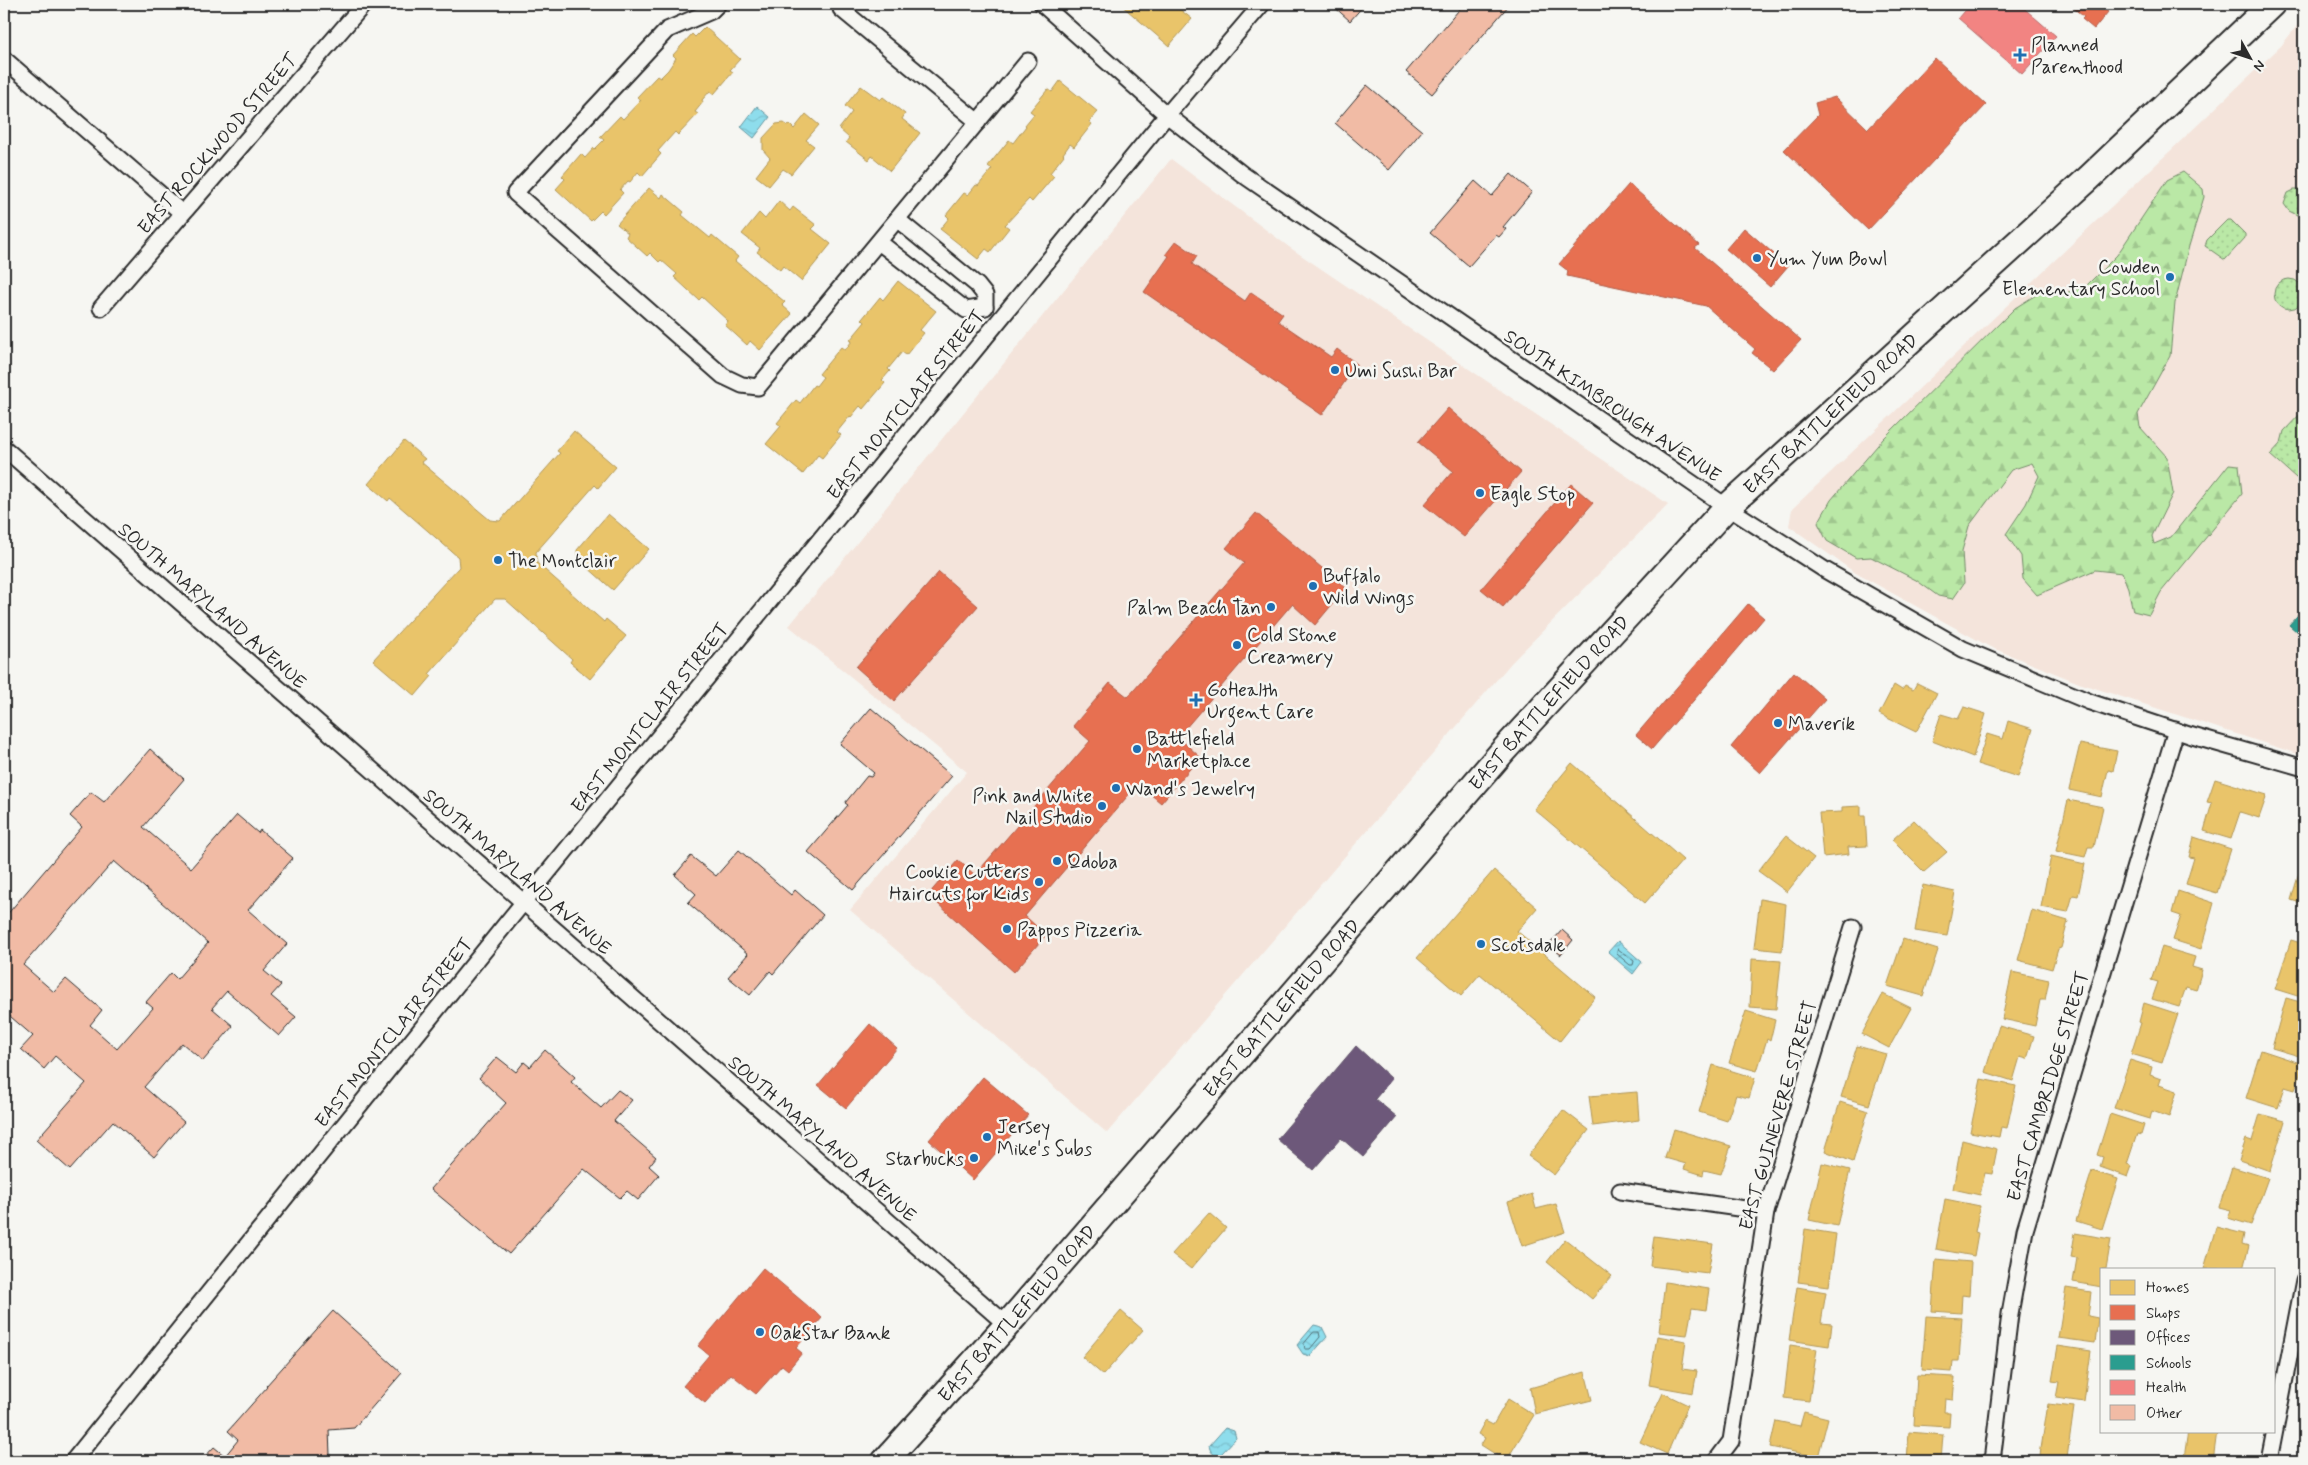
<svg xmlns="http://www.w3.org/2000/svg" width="2308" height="1465" font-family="Mynerve,sans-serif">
<defs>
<pattern id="grass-dots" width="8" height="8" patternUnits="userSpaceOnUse" patternTransform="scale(1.25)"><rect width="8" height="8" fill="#bae8a6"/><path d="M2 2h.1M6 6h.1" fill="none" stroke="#a0c78f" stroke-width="1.8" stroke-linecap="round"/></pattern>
<pattern id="forest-firs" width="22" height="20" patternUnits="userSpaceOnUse" patternTransform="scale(1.25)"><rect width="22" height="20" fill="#bae8a6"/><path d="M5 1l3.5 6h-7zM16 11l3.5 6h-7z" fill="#a0c78f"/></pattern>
<pattern id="water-waves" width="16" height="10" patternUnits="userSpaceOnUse" patternTransform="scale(1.25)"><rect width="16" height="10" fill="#8eddec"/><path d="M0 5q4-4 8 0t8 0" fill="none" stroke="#7bbecb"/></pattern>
</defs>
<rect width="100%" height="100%" fill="#f6f6f2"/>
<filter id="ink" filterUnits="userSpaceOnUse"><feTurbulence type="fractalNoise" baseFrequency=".02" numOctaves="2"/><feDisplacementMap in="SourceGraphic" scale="10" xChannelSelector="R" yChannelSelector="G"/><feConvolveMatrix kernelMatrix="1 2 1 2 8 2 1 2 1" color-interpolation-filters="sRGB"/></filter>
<g filter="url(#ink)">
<g fill="#f4e4db">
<polygon points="2304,17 2304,756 2079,683 1990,647 1854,572 1789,526 1792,509 2281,46"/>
<polygon points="1171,159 1289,247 1668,504 1512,662 1107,1133 850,910 967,772 789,626"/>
</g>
<g fill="url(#grass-dots)" stroke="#728a68">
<polygon points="2294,190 2302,190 2304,193 2304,212 2299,216 2289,211 2284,204 2288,193"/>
<polygon points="2227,220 2231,220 2245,234 2245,238 2225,260 2205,246 2207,240"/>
<circle cx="2289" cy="294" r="15"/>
<polygon points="2304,410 2304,485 2270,455 2281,443 2284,431"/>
</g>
<polygon fill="url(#forest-firs)" stroke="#728a68" points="2183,172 2203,189 2204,197 2189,246 2175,303 2170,356 2138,414 2140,427 2167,457 2173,493 2152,536 2154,544 2171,537 2229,464 2239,465 2242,494 2161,592 2149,615 2133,611 2128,588 2122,573 2095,570 2037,595 2023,579 2021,556 2006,534 2026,504 2039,476 2032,463 2011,470 1969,526 1962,551 1964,583 1953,599 1938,596 1916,580 1871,557 1856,558 1827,541 1818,523 1831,500 1883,439 2015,308 2039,293 2066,293 2086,286 2117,255 2167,180"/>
<g fill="url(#water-waves)" stroke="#66969f">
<polygon points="757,106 770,117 754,138 741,127"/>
<polygon points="1618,941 1642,962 1633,974 1608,952"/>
<polygon points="1314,1325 1322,1327 1327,1337 1310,1356 1303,1354 1297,1345"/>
<path d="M 1225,1428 L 1234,1431 L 1236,1438 L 1221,1454 C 1214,1458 1210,1451 1209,1446 Z"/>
</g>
<g fill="#e9c46a" stroke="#b09657">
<polygon points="1120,4 1173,4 1192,19 1169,46"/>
<polygon points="705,27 740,59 730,70 733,72 714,94 710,91 702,100 703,102 695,112 698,114 678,135 675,132 658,151 661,154 642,176 638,172 630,182 628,181 620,190 623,193 604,214 601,211 591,221 556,189 565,179 562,176 581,154 585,158 594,148 595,149 604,140 600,137 620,116 623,119 641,100 637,97 657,76 660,78 668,70 676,58 673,55 692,34 695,37"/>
<polygon points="1060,81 1098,112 1089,122 1092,124 1074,147 1070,144 1063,154 1064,155 1050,173 1054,176 1032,202 1029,199 1005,225 1009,228 990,252 986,249 978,259 940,229 949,218 946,215 964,193 968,195 976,185 978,186 992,169 988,166 1009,140 1013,143 1026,126 1025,125 1034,114 1030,111 1048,89 1052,92"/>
<polygon points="861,86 880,100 883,97 905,114 902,119 920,133 890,171 872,156 869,160 846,142 849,138 839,129 852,112 845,106"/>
<polygon points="806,114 819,125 806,140 814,146 791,174 783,169 769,186 756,176 770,158 763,150 763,138 776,124 784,123 788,126 789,124 794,129"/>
<polygon points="649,188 661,198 663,194 684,212 682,215 710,238 712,235 738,257 735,261 785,302 782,305 792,314 760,350 750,341 747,345 725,325 728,321 702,297 699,300 674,277 677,274 661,260 659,262 650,253 647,256 626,237 628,233 617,224"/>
<polygon points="779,201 790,211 793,207 816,225 812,229 831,244 801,281 783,266 780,270 757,252 760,248 742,234 759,213 765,219"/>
<polygon points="898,281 936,311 920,330 924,333 906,355 902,352 888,369 890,371 882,380 885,383 863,409 860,406 851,417 850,416 837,432 841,435 822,458 818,455 803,474 766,444 781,426 777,423 796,400 800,403 814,385 816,386 823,377 819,374 841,347 845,350 852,341 850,340 865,322 862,319 880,297 883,300"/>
<polygon points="574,431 616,467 598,488 595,485 536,552 537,563 604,622 606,619 626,636 590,679 570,662 572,659 505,599 495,599 429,674 432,676 415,696 373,660 459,567 458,557 390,498 388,501 368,484 404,441 425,459 421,462 490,520 500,521 560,453 557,451"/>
<polygon points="608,514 649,549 613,590 577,558 577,550"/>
<polygon points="1917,683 1937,693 1916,732 1879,714 1894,685 1902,690 1905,686 1913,690"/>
<polygon points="1964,707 1986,714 1973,757 1932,741 1941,714 1958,719"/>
<polygon points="2008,721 2033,729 2018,777 1977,764 1987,734 2003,739"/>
<polygon points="2080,744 2117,751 2113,771 2108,770 2102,797 2069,790"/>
<polygon points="1572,763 1683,860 1645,903 1534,809"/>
<polygon points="2215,779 2267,795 2259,818 2240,812 2231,839 2204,831 2212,803 2207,802"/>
<polygon points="2068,800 2103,807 2094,847 2088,847 2085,857 2056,851"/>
<polygon points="1861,806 1861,816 1865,816 1867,846 1848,847 1849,854 1823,857 1819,813 1842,812 1842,807"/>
<polygon points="1914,820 1947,852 1924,872 1892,840"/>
<polygon points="1786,836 1814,858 1787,892 1758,871"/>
<polygon points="2194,837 2231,849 2217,893 2186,884 2194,858 2189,857"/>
<polygon points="2051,856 2085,864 2078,896 2073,895 2068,912 2041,907"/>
<polygon points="1494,870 1537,908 1517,931 1595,997 1560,1041 1480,974 1461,996 1417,958"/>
<polygon points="2299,873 2304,875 2304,904 2291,900"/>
<polygon points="1923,885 1955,892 1947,936 1915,931"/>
<polygon points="2178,891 2214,903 2201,949 2173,940 2181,916 2172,913"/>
<polygon points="1760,899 1786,904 1782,951 1754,948"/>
<polygon points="2032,910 2068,921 2061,948 2058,949 2052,969 2018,960"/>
<polygon points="1903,939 1938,950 1923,996 1887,986"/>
<polygon points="2291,940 2304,944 2304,998 2275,989"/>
<polygon points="2162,947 2195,957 2192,967 2202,970 2196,990 2186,987 2179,1007 2152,999 2158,982 2151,980"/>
<polygon points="1752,959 1781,961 1776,1009 1750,1007"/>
<polygon points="2012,972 2049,980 2045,1000 2040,1000 2035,1026 2002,1019"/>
<polygon points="1883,994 1911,1008 1889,1048 1862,1034"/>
<polygon points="2286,998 2304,1003 2304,1039 2299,1056 2272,1048"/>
<polygon points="2144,1003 2178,1014 2162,1063 2131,1054 2141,1023 2139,1022"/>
<polygon points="1746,1011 1775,1020 1770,1041 1767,1039 1757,1071 1729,1063"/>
<polygon points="1999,1026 2034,1036 2027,1059 2020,1057 2013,1081 1985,1072"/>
<polygon points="1857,1046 1886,1054 1869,1105 1841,1097"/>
<polygon points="2261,1050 2303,1064 2295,1090 2285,1087 2278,1108 2246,1098"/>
<polygon points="2130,1060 2152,1067 2150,1075 2161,1079 2159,1085 2177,1091 2169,1117 2152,1111 2150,1119 2114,1108"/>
<polygon points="1713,1065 1755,1078 1749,1098 1736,1095 1727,1121 1699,1112"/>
<polygon points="1981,1079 2016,1086 2007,1128 2001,1127 1999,1137 1970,1132"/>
<polygon points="1637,1092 1639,1120 1593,1126 1589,1096"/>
<polygon points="1840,1102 1868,1111 1853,1162 1825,1151"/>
<polygon points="1563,1110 1589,1130 1554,1175 1528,1156"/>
<polygon points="2110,1114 2144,1125 2141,1135 2137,1134 2127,1164 2132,1166 2128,1177 2100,1167 2103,1157 2097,1155"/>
<polygon points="2260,1114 2285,1121 2270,1171 2239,1160 2246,1139 2252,1141"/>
<polygon points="1674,1129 1731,1146 1721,1174 1704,1170 1703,1175 1684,1169 1686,1164 1665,1158"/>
<polygon points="1962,1140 1997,1149 1992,1174 1985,1173 1980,1195 1953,1189"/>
<polygon points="1822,1163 1850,1170 1837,1226 1809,1220"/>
<polygon points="2232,1167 2268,1178 2251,1225 2228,1218 2231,1210 2219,1207"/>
<polygon points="2092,1171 2118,1179 2102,1229 2076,1221"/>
<polygon points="1532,1194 1536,1209 1556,1204 1565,1232 1522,1246 1508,1202"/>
<polygon points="1945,1199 1980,1206 1975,1232 1978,1233 1974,1256 1936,1249"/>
<polygon points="1209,1213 1226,1228 1191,1269 1172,1254"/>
<polygon points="2216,1227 2244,1234 2242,1244 2249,1246 2243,1269 2204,1269"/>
<polygon points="1805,1229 1836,1234 1829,1286 1798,1282"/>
<polygon points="2075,1233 2111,1239 2106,1269 2102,1269 2102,1287 2073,1282 2077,1258 2071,1257"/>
<polygon points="1654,1236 1713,1244 1708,1273 1650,1266"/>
<polygon points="1565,1239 1612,1276 1592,1299 1547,1262"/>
<polygon points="1936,1259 1971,1262 1969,1296 1962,1295 1961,1313 1932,1311"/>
<polygon points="1665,1282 1709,1289 1706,1310 1692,1308 1687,1335 1659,1332"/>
<polygon points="1797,1287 1826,1292 1821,1323 1832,1324 1829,1346 1789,1340"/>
<polygon points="2066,1288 2091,1292 2088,1316 2098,1318 2095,1343 2058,1338"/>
<polygon points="1121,1311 1143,1330 1103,1375 1082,1357"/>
<polygon points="1926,1316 1962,1318 1959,1361 1953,1361 1952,1372 1922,1370"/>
<polygon points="1657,1336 1686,1341 1682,1369 1697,1371 1693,1393 1649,1385"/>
<polygon points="1790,1345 1817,1349 1809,1401 1784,1398"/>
<polygon points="2058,1346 2091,1351 2084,1402 2056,1398 2059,1382 2052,1381"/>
<polygon points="1585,1372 1592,1400 1535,1414 1530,1388"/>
<polygon points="1917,1375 1955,1377 1953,1400 1945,1399 1944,1412 1950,1412 1949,1427 1914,1425"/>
<polygon points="1663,1393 1688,1405 1667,1454 1640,1442"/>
<polygon points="1508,1399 1534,1415 1506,1461 1481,1445 1485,1438 1478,1434 1485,1421 1493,1425"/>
<polygon points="2048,1404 2074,1407 2067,1458 2040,1455"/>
<polygon points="1804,1412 1828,1418 1818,1457 1770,1447 1776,1421 1800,1426"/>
<polygon points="2188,1431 2217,1431 2213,1461 2184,1458"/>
<polygon points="1909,1432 1943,1435 1941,1461 1907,1461"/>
<polygon points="1768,1456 1778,1461 1765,1461"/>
</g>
<g fill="#e76f51" stroke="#af5b46">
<polygon points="2069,4 2098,4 2108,12 2094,29 2082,19 2084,17"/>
<polygon points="1935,58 1986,105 1868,230 1784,150 1818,115 1815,103 1835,97 1868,129"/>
<polygon points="1629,184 1699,245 1695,248 1801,340 1773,370 1752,353 1755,349 1706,306 1567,276 1568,271 1559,264"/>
<polygon points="1744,228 1788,266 1770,287 1726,249"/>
<polygon points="1176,241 1197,256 1192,264 1245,301 1251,292 1283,314 1278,321 1331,357 1337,349 1357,364 1322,415 1144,292 1169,256 1166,254"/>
<polygon points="1448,408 1521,472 1464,537 1424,505 1453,471 1418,442"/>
<polygon points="1571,484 1593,503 1503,607 1481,589"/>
<polygon points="1256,513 1346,588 1315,625 1292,604 1178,737 1200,757 1161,803 1138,784 1025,916 1046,935 1014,972 928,895 958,860 975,875 1090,741 1073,726 1110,683 1128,697 1244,563 1226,548"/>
<polygon points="939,572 978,606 894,701 856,667"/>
<polygon points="1748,604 1764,618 1652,749 1636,735"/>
<polygon points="1794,672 1825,699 1760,773 1731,747"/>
<polygon points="870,1024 897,1048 846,1108 818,1085"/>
<polygon points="983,1077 1028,1115 973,1180 929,1140"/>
<polygon points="763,1268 822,1318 796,1348 802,1353 788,1370 782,1365 756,1394 731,1374 705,1403 683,1386 709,1355 698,1346"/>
</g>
<polygon fill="#6d597a" stroke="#594b62" points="1356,1046 1392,1079 1375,1099 1397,1117 1363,1157 1341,1138 1313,1170 1277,1139"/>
<polygon fill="#2a9d8f" stroke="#2a7b71" points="2304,608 2304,638 2289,625"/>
<polygon fill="#f28482" stroke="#b66968" points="1970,4 2019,4 2056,36 2022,74 1958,18"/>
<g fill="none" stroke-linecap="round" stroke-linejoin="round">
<g stroke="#537278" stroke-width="1">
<polygon points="1618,949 1634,961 1633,965 1630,965 1617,954"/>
<polygon points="1314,1332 1319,1332 1320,1337 1310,1349 1305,1349 1304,1344"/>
</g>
</g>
<g fill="#f1bba5" stroke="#2b2b2b" fill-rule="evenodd">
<polygon points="1331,4 1365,4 1350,21"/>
<polygon points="1464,4 1510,4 1432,94 1406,72"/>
<polygon points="1367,85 1422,131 1389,170 1335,123"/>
<polygon points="1511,174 1532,192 1503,227 1506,229 1499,237 1496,235 1469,266 1430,233 1475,181 1492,196"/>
<polygon points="871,708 952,776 853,890 808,852 848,805 845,803 867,776 871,777 874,773 840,744"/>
<path d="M 150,749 L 184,779 L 143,827 L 191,868 L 237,815 L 258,833 L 260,830 L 293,858 L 248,910 L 287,944 L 264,971 L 281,985 L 271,996 L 296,1017 L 279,1036 L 227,991 L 212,1008 L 233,1026 L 203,1061 L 182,1043 L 144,1087 L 184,1122 L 154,1157 L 113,1121 L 70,1170 L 36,1140 L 86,1083 L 55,1056 L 44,1069 L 21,1049 L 33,1036 L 4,1011 L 4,918 L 82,827 L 70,816 L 91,792 L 104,802 ZM 114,861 L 208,943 L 177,979 L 171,973 L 146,1002 L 153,1008 L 117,1049 L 90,1025 L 102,1010 L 66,979 L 54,992 L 23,965 Z"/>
<polygon points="739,850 791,895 795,890 823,915 773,974 770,971 750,995 728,977 748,954 688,903 696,894 675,875 691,856 716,876"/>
<polygon points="1562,930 1573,940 1561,955 1549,945"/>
<polygon points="545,1050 575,1077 571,1082 601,1108 618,1090 632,1100 614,1121 656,1157 649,1166 659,1175 638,1200 627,1191 620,1198 584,1169 509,1254 431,1189 506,1103 479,1078 497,1057 516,1072 524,1062 530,1067"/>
<polygon points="333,1311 402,1373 354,1428 329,1430 330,1455 296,1457 292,1461 201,1461 214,1447 225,1456 238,1440 228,1431 267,1387 266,1386"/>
</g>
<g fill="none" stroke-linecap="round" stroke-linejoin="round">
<defs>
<g id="street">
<polyline points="718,4 711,11 667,30 515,193 723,376 742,385 758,387 1028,61"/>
<polyline points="846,4 841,9 978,122"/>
<polyline points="1042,4 1167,115 1242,174 1727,507 1825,570 1963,649 2090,702 2189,735 2304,768"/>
<polyline points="4,59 182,213"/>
<polyline points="898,220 977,285 985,295 985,307"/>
<polyline points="879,242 966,310 985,307"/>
<polyline points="101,308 364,4"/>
<polyline points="4,448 1007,1325"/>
<polyline points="1620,1191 1766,1212"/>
<polyline points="73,1461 509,920 1167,115 1262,4"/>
<polyline points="1716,1461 1731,1441 1766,1212 1853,927"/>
<polyline points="1992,1461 2010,1314 2025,1230 2176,730"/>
<polyline points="2269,1461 2304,1280"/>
</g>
<g id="primary">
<path id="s1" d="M 885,1461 L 1007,1325 L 1503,751 L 1727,507 L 2089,178 L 2272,4"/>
</g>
</defs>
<use href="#street" stroke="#2b2b2b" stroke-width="19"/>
<use href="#primary" stroke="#2b2b2b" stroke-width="29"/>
<use href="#street" stroke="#f6f6f2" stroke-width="15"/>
<use href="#primary" stroke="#f6f6f2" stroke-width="25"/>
</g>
</g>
<g fill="#1f6fb2" stroke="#f6f6f2" stroke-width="2">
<path d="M2017.5 47.5h5v5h5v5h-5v5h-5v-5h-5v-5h5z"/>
<circle cx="1757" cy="258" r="5"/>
<circle cx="2170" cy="277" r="5"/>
<circle cx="1335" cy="370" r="5"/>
<circle cx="1480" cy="493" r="5"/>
<circle cx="498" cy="560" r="5"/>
<circle cx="1313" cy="586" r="5"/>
<circle cx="1271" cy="607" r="5"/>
<circle cx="1237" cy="645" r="5"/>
<path d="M1193.5 692.5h5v5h5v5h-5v5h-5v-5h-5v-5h5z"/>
<circle cx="1778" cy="723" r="5"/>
<circle cx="1137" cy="749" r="5"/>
<circle cx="1116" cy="788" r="5"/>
<circle cx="1102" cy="806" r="5"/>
<circle cx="1057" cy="861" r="5"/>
<circle cx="1039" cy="882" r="5"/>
<circle cx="1007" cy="929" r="5"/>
<circle cx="1481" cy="944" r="5"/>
<circle cx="987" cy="1137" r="5"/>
<circle cx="974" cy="1158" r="5"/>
<circle cx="760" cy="1332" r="5"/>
</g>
<g text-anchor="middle" stroke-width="5" stroke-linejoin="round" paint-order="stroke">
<g font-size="19" fill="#2b2b2b" stroke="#f6f6f2" text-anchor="start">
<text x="2031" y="51">Planned<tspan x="2031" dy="22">Parenthood</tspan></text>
<text x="1767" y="265">Yum Yum Bowl</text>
<text x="2160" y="273" text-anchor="end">Cowden<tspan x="2160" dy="22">Elementary School</tspan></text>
<text x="1345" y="377">Umi Sushi Bar</text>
<text x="1490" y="500">Eagle Stop</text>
<text x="508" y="567">The Montclair</text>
<text x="1323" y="582">Buffalo<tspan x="1323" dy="22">Wild Wings</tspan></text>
<text x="1261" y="614" text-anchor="end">Palm Beach Tan</text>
<text x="1247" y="641">Cold Stone<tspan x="1247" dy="22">Creamery</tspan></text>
<text x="1207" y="696">GoHealth<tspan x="1207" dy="22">Urgent Care</tspan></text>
<text x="1788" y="730">Maverik</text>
<text x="1147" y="745">Battlefield<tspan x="1147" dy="22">Marketplace</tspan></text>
<text x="1126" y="795">Wand's Jewelry</text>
<text x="1092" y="802" text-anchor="end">Pink and White<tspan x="1092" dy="22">Nail Studio</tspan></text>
<text x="1067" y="868">Qdoba</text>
<text x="1029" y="878" text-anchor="end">Cookie Cutters<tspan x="1029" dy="22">Haircuts for Kids</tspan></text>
<text x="1017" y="936">Pappos Pizzeria</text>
<text x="1491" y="951">Scotsdale</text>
<text x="997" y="1133">Jersey<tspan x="997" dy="22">Mike's Subs</tspan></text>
<text x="964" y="1165" text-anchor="end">Starbucks</text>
<text x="770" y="1339">OakStar Bank</text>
</g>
<g font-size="19" fill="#2b2b2b" stroke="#f6f6f2">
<text transform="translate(217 143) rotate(-49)" y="7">EAST ROCKWOOD STREET</text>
<text transform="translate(905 404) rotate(-51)" y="7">EAST MONTCLAIR STREET</text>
<text transform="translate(1613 405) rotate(34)" y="7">SOUTH KIMBROUGH AVENUE</text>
<text dy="7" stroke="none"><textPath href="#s1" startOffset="1412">EAST BATTLEFIELD ROAD</textPath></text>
<text transform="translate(213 605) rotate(41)" y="7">SOUTH MARYLAND AVENUE</text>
<text dy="7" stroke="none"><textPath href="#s1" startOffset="1008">EAST BATTLEFIELD ROAD</textPath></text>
<text transform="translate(649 717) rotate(-51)" y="7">EAST MONTCLAIR STREET</text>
<text transform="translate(518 871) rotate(41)" y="7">SOUTH MARYLAND AVENUE</text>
<text dy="7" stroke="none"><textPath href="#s1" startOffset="602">EAST BATTLEFIELD ROAD</textPath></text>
<text transform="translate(393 1032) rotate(-51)" y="7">EAST MONTCLAIR STREET</text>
<text transform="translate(2047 1086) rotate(-73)" y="7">EAST CAMBRIDGE STREET</text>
<text transform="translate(1777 1115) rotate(-74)" y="7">EAST GUINEVERE STREET</text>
<text transform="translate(823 1138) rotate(41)" y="7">SOUTH MARYLAND AVENUE</text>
<text dy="7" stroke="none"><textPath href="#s1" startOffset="198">EAST BATTLEFIELD ROAD</textPath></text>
</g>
</g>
<rect width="2308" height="1465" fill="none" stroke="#f6f6f2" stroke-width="20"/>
<rect x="10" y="10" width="2288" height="1445" fill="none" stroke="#2b2b2b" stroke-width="2" filter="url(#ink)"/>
<rect x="2100" y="1268" width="175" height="165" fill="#f6f6f2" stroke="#a5a5a2"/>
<rect x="2110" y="1280" width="25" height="15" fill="#e9c46a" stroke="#a5a5a2"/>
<text x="2146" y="1292" font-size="15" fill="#2b2b2b">Homes</text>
<rect x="2110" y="1305" width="25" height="15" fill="#e76f51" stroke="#a5a5a2"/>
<text x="2146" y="1318" font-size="15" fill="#2b2b2b">Shops</text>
<rect x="2110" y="1330" width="25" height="15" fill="#6d597a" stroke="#a5a5a2"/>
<text x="2146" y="1342" font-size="15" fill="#2b2b2b">Offices</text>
<rect x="2110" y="1355" width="25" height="15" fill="#2a9d8f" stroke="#a5a5a2"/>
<text x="2146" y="1368" font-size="15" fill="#2b2b2b">Schools</text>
<rect x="2110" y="1380" width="25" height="15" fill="#f28482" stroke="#a5a5a2"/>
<text x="2146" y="1392" font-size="15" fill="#2b2b2b">Health</text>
<rect x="2110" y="1405" width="25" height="15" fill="#f1bba5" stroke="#a5a5a2"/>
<text x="2146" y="1418" font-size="15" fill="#2b2b2b">Other</text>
<g transform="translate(2250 58) rotate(130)" stroke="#f6f6f2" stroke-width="4" paint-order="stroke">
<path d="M0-4L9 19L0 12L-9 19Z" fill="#2b2b2b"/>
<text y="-8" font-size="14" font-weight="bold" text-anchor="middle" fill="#2b2b2b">N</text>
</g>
</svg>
